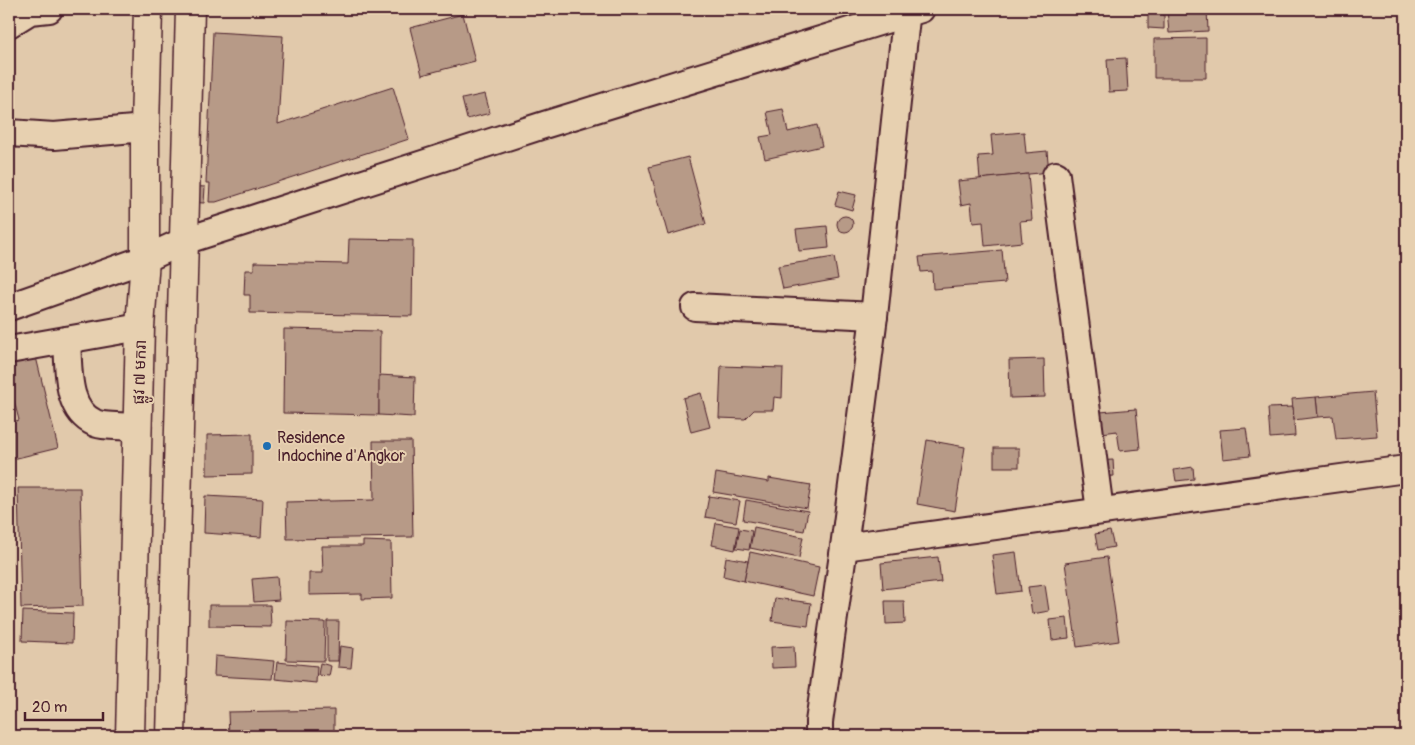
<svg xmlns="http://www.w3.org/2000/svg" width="1415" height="745" font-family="Pangolin,'Noto Sans Khmer',sans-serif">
<rect width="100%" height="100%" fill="#e1c9ab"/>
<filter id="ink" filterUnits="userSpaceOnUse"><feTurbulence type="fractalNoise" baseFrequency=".02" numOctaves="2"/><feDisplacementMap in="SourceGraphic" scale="10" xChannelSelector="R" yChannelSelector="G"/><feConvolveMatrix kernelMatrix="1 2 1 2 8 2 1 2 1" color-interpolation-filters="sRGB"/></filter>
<g filter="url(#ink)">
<g fill="#b79a87" stroke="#4a1f2b">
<polygon points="1148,9 1164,9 1164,29 1148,28"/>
<polygon points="1167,9 1207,9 1208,31 1169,33"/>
<polygon points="463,14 475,61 422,75 410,28"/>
<polygon points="213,32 283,36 278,124 393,87 409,139 216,202 209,202 210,183 206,183"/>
<polygon points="1206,38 1206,78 1154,78 1154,39"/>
<polygon points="1126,58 1128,91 1109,92 1107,59"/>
<polygon points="485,94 490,113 467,119 462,99"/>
<polygon points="783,109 788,132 817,125 822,146 765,159 760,137 772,135 767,112"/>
<polygon points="1024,132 1026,153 1047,151 1049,172 980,179 978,156 993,155 991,135"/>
<polygon points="688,157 706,224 668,235 649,167"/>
<polygon points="1028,174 1032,220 1020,221 1022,242 985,246 983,222 973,223 971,203 961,205 958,181"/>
<polygon points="189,186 205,187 204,203 189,202"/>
<polygon points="839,191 856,195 852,210 835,205"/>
<circle cx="845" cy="224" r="8"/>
<polygon points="827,226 829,248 799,251 796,229"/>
<polygon points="349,239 413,240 412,316 250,313 250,295 244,295 245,270 254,270 254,262 348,264"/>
<polygon points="1002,250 1005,283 933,289 932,271 921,272 919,257"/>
<polygon points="834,257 838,279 783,289 778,266"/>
<polygon points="284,329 380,331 379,415 283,413"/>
<polygon points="36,357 58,448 9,460 9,423 19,420 14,401 9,403 9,364"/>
<polygon points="1044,359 1045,397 1010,398 1009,360"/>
<polygon points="721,366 783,368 782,398 774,397 773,410 754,410 745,419 719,418"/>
<polygon points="379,375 415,377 414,417 379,415"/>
<polygon points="1373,392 1377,436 1336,439 1333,416 1318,417 1316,397"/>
<polygon points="701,393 710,427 691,432 683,398"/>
<polygon points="1316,397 1318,417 1294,420 1292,399"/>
<polygon points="1293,407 1295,436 1270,438 1268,408"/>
<polygon points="1136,409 1140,449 1120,451 1117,431 1102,433 1100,412"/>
<polygon points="1246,428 1250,456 1223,459 1220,430"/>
<polygon points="252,434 252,474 207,475 207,435"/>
<polygon points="927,440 965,447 955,511 917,504"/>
<polygon points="373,441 411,441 413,537 287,539 286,502 374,500"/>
<rect x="994" y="448" width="25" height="19"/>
<polygon points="1113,460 1114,476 1096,477 1095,461"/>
<polygon points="1193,467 1194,479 1176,481 1174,470"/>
<polygon points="716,473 769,482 769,478 811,485 807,508 713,492"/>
<polygon points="18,488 80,488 83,606 21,608"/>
<polygon points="205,496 263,499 261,537 204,533"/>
<polygon points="709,496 740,501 736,522 705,517"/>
<polygon points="746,500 808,511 804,531 743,520"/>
<polygon points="716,523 739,527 735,550 712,545"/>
<polygon points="754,527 803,537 799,558 750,548"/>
<polygon points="740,529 752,531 749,550 736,548"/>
<polygon points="1110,531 1114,547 1098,550 1095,534"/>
<polygon points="363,541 391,542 392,598 362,599 362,594 309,595 309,573 323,573 322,546 363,546"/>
<polygon points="750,552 819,567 813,596 744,581"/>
<polygon points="1016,552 1021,591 997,594 992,555"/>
<polygon points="726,557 748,561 744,581 723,576"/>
<polygon points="938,557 941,582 883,589 881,563"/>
<polygon points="1107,557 1119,641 1077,647 1065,563"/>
<polygon points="9,560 11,561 10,606 9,606"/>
<polygon points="277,577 279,600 254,602 252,579"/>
<polygon points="1045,585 1049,611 1032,614 1028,587"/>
<polygon points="775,598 811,603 808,626 772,621"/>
<polygon points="885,601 904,601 905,623 886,624"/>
<polygon points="209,605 270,605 271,627 209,626"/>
<polygon points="23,611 73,613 72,643 22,641"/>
<polygon points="1067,618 1069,638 1052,640 1050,620"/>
<polygon points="287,621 325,622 324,661 286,660"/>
<polygon points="327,621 339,621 338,661 327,661"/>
<polygon points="340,646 353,648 351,668 338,667"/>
<polygon points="794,646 795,667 772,668 771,647"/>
<polygon points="215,656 274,661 272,679 214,676"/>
<polygon points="277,662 317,666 316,683 275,679"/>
<polygon points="320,663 331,666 329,676 318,675"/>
<polygon points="334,710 334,736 229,736 228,712"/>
</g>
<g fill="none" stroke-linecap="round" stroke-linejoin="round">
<defs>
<g id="minor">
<polyline points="9,24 30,11 49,9"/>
<polyline points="9,133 54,136 145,128"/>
<polyline points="1056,175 1100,511"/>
<polyline points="9,307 145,259 184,241 544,125 921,9"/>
<polyline points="695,307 874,316"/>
<path d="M 67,340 C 69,367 65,410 95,423 C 103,427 128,426 138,427"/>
<polyline points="9,350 140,327"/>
<polyline points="844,547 1406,469"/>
<polyline points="819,736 819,722 844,547 874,316 907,9"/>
</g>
<g id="major">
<polyline points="130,736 140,327 145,259 145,128 148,9"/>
<polyline points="171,736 190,9"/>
</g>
</defs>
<use href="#minor" stroke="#4a1f2b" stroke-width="30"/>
<use href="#major" stroke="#4a1f2b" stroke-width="31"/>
<use href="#minor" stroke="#e7d0b0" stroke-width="26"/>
<use href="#major" stroke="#e7d0b0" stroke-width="28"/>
</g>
</g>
<circle fill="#1f6fb2" stroke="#e7d0b0" stroke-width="2" cx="267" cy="446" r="5"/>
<g text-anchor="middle" stroke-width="4" stroke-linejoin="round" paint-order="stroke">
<g font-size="16" fill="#4a1f2b" stroke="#e7d0b0">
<text transform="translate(139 372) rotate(-88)" y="6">ផ្លូវ ៧ មករា</text>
</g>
<g font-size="16" fill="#4a1f2b" stroke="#e7d0b0" text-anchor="start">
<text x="277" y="443">Residence<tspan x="277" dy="18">Indochine d'Angkor</tspan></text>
</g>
</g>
<rect width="1415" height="745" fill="none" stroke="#e7d0b0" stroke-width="30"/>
<rect x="15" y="15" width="1385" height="715" fill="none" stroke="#4a1f2b" stroke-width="2" filter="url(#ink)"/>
<path d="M25 712v8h78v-8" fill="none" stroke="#4a1f2b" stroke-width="2.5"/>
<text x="32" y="712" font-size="15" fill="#4a1f2b" stroke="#e7d0b0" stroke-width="4" paint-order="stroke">20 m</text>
</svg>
